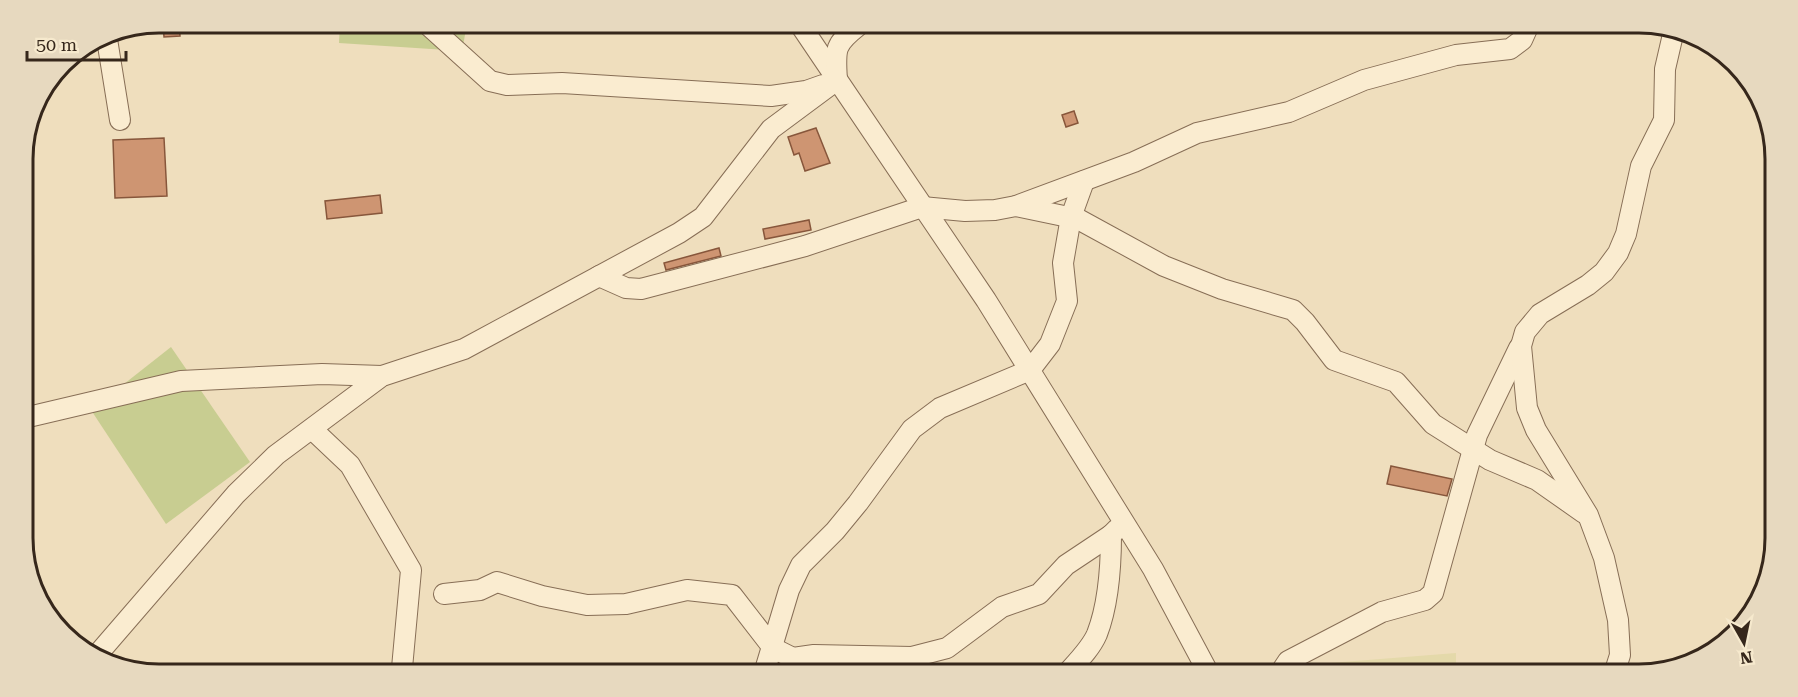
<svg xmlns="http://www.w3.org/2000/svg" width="1798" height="697" font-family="'Roboto Serif',serif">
<rect width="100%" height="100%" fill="#efdebd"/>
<polygon fill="#e4d9aa" points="1456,653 1456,673 1293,673 1292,666"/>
<g fill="#c8cd91">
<polygon points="340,23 467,24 462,51 339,43"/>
<polygon points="171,347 250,462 166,524 91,410"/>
</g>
<g fill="#ce9572" stroke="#87563b" stroke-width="1.5">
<polygon points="163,23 179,23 180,36 164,37"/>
<polygon points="1074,111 1078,123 1066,127 1062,115"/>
<polygon points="816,128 830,163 805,171 799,153 794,155 788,137"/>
<polygon points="164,138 167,196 115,198 113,140"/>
<polygon points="380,195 382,213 327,219 325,201"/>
<polygon points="809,220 811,230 765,239 763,229"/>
<polygon points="719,248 721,256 666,270 664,263"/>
<polygon points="1391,466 1452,479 1447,496 1387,484"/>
</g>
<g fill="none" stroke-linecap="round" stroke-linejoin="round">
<defs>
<g id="minor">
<polyline points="427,24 490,81 507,85 562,83 771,96 806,91 823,85"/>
<polyline points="801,26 986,300 1153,569 1208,672"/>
<polyline points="106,33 120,120"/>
<path d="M 837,80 C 835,49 834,45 858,26"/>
<polyline points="1016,206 1078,219 1164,266 1222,289 1293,310 1305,322 1334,360 1396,382 1433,424 1490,460 1537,480 1584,513"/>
<polyline points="599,276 626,288 641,289 805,246 922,207 965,211 995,210 1016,206 1134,162 1197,133 1289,112 1364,80 1456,55 1510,49 1522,40 1527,29"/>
<polyline points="24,418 181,381 322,374 382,376"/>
<polyline points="313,430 350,465 411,570 402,668"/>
<polyline points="444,594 480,590 497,582 542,596 587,605 626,604 687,590 732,595 773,648 793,658 814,655 912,657 947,648 1002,607 1039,594 1066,565 1111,535"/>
<polyline points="97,655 236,494 276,455 382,376 464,349 679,233 703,217 771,129 837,80"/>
<polyline points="765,670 789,590 801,565 835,531 858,503 912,429 940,408 1030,370 1050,344 1067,301 1063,263 1071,217 1084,181"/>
<path d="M 1068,672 C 1079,660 1091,648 1097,634 C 1109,603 1111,567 1111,535 L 1117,529"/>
<polyline points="1280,673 1288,661 1382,612 1425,600 1433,593 1477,435 1519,348"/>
<polyline points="1614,674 1620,655 1618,620 1604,558 1588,515 1536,430 1527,408 1521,346 1525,332 1540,314 1588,285 1604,272 1618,253 1626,234 1641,166 1664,120 1665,69 1674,30"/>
</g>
</defs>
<use href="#minor" stroke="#876e56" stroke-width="22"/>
<use href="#minor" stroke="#faecd0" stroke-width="20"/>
</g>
<path d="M0 0H1798V697H0ZM159 33H1639A126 126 0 0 1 1765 159V538A126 126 0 0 1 1639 664H159A126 126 0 0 1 33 538V159A126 126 0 0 1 159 33Z" fill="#e7d9bf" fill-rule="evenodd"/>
<path fill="none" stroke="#36271b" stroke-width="3" d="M159 33H1639A126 126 0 0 1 1765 159V538A126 126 0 0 1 1639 664H159A126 126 0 0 1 33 538V159A126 126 0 0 1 159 33Z"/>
<g transform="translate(1744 643) rotate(171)" stroke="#f6e9cd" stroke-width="4.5" paint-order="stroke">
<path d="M0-4.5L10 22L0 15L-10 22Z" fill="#36271b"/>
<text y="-9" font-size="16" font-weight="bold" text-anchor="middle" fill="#36271b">N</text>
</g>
<path d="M27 51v9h99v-9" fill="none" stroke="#36271b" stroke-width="3"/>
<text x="36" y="51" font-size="18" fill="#36271b" stroke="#f6e9cd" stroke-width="4.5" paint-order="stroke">50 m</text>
</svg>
